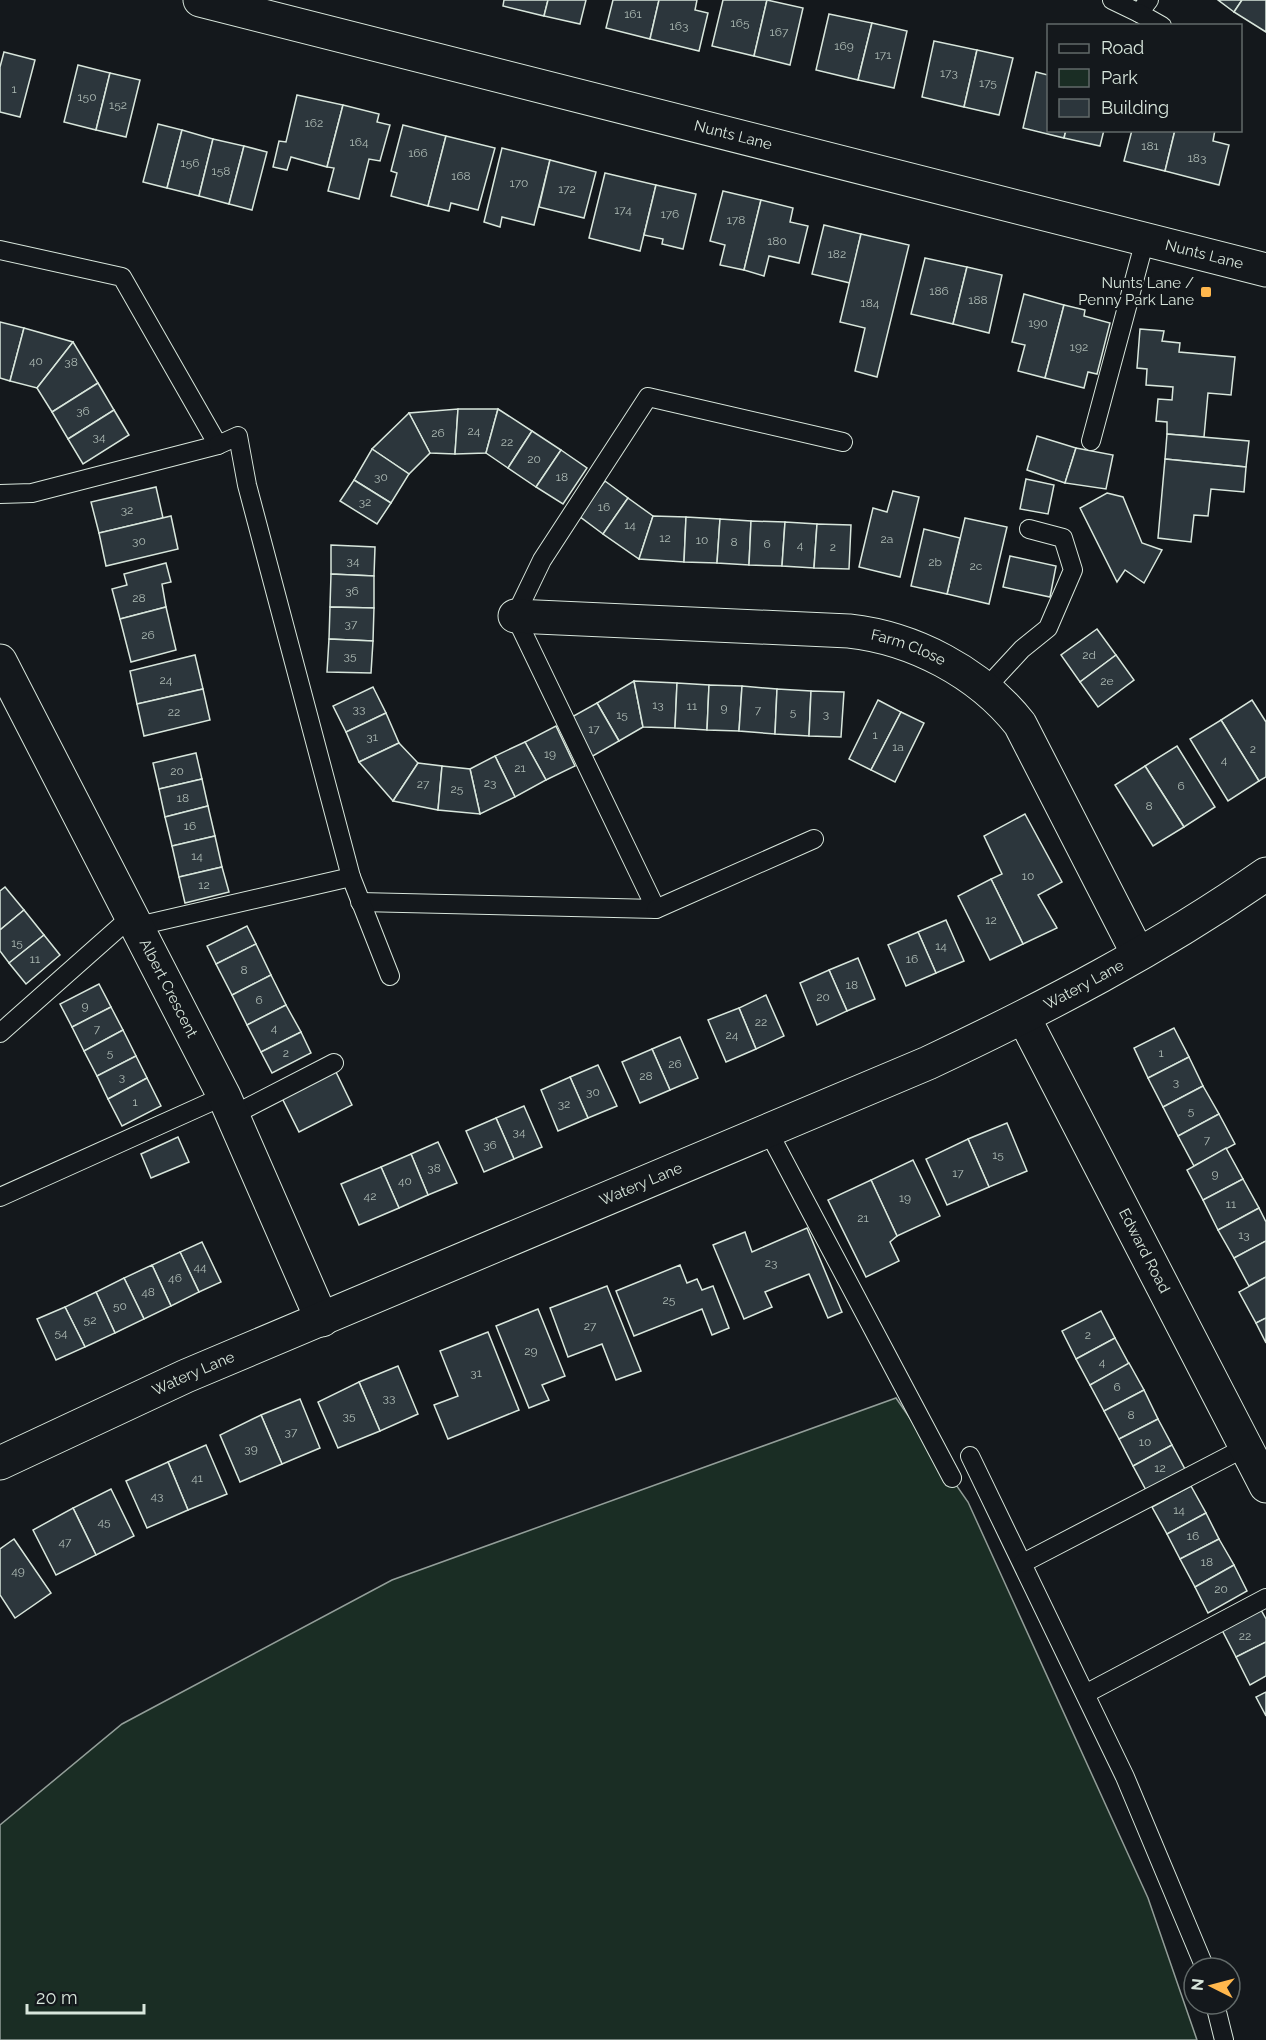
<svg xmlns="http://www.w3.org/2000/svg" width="1266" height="2040" font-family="Raleway,sans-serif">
<rect width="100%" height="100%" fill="#14181c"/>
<polygon fill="#1a2d24" stroke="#939e99" stroke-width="1.5" points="896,1398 968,1502 1148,1898 1197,2040 0,2040 0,1825 122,1724 392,1580"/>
<g fill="#2c363c" stroke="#d8e6dc" stroke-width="1.5">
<polygon points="504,0 548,0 544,16 503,6"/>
<polygon points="548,0 586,0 580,24 544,16"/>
<polygon points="613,0 659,0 650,39 606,28"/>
<polygon points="659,0 697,0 695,10 708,13 699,51 650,39"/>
<polygon points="723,0 767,0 754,56 712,46"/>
<polygon points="767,0 803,8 790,65 754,56"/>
<polygon points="1218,0 1242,0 1234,12"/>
<polygon points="1242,0 1266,0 1266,32 1234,12"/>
<polygon points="829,14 872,23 858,80 816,70"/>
<polygon points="872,23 907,31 894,88 858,80"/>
<polygon points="934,41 977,50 964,107 922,97"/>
<polygon points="977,50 1013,58 999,115 964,107"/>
<polygon points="4,52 35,60 20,117 0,112 0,67"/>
<polygon points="78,65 110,73 96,130 64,122"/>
<polygon points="1036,72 1048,75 1048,130 1066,130 1064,138 1023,128"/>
<polygon points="110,73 140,80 126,137 96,130"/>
<polygon points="297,95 343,105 327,167 291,157 287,170 273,167 279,141 286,142"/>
<polygon points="343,105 379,114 377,122 390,125 380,161 369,159 359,199 328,191 334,168 327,167"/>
<polygon points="158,124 182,130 167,188 143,182"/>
<polygon points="403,125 446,136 428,206 391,196 397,173 391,171"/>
<polygon points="182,130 213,139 199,196 167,188"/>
<polygon points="1066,130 1104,130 1100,146 1064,138"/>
<polygon points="1132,130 1175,130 1165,171 1124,161"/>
<polygon points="1175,130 1215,130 1213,141 1229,145 1219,185 1165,171"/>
<polygon points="446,136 495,148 478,210 451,203 449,211 428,206"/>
<polygon points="213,139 244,146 229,204 199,196"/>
<polygon points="244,146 267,152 252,210 229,204"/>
<polygon points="502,148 550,160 534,225 502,217 500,227 484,222"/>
<polygon points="550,160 596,172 584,218 539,207"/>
<polygon points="605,173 656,185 640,251 589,238"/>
<polygon points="656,185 696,194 683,249 662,244 663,239 644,235"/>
<polygon points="723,191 761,200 744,270 720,265 725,245 710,241"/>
<polygon points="761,200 793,208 790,222 808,226 799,263 769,256 764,276 744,270"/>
<polygon points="824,225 861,234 850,283 812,274"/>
<polygon points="861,234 909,245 877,377 855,371 865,328 840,322"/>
<polygon points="925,258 967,267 953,324 911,314"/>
<polygon points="967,267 1002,275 989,333 953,324"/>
<polygon points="1024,294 1064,305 1045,378 1018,371 1025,345 1012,342"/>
<polygon points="1064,305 1085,310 1084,316 1110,323 1097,374 1088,372 1084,388 1045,378"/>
<polygon points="0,322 24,328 10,381 0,378"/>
<polygon points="24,328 73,342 37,388 10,381"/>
<polygon points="1140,329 1164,331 1162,341 1180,343 1179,352 1235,357 1231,395 1208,393 1204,437 1167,434 1167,422 1156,421 1158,399 1172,400 1173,387 1146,385 1147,369 1137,368"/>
<polygon points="73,342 98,383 52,412 37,388"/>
<polygon points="98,383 114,410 68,439 52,412"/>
<polygon points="458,409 455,454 430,453 409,413"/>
<polygon points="458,409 498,409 486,453 455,454"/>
<polygon points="498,409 532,431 508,468 486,453"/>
<polygon points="114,410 129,435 83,464 68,439"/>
<polygon points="409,413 430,453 409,474 372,449"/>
<polygon points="532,431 561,450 536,487 508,468"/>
<polygon points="1167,434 1249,441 1246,467 1165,459"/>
<polygon points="1037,436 1076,448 1065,483 1027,470"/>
<polygon points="1076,448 1113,455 1106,489 1065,483"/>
<polygon points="372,449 409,474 391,503 354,480"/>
<polygon points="561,450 587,468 563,504 536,487"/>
<polygon points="1165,459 1246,467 1244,492 1211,489 1208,516 1194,515 1191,542 1158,538"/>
<polygon points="1026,479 1054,485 1048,514 1020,509"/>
<polygon points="354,480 391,503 377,524 340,501"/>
<polygon points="605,481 628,498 603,534 579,516"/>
<polygon points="156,487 163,518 99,533 91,502"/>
<polygon points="893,491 919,497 900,577 859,567 873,508 887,512"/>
<polygon points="1107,493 1123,497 1142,543 1162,550 1144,583 1125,570 1117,582 1080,508"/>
<polygon points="628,498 653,516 639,559 603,534"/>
<polygon points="171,516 178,549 106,566 99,533"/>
<polygon points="653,516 686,517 684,562 639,559"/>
<polygon points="686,517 720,519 717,563 684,562"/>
<polygon points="965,518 1007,527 989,604 947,594"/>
<polygon points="720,519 751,521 749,565 717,563"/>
<polygon points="751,521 785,522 782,566 749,565"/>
<polygon points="785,522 817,524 814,568 782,566"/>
<polygon points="817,524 851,525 849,569 814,568"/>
<polygon points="924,529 960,538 947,594 911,586"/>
<polygon points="331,545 375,547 374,576 331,574"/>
<polygon points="1010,556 1056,566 1050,597 1003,587"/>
<polygon points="166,563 171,582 162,584 166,607 120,619 112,589 127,585 124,574"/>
<polygon points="331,574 374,576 374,608 330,607"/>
<polygon points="166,607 176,650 131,662 120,619"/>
<polygon points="330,607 374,608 373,641 329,639"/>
<polygon points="1097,629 1116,655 1080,682 1061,655"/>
<polygon points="329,639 373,641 371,673 327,672"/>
<polygon points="195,655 203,689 137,704 130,671"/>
<polygon points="1116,655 1134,680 1098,707 1080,682"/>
<polygon points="634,681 643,727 619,741 597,703"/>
<polygon points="634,681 677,683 675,728 643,727"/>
<polygon points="677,683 709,685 707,730 675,728"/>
<polygon points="709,685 742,686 739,731 707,730"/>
<polygon points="742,686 777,689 775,734 739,731"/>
<polygon points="373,687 386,713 346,732 333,706"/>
<polygon points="203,689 210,720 144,736 137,704"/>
<polygon points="777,689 811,691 809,736 775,734"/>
<polygon points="811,691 844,692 841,737 809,736"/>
<polygon points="878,700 901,712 871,770 849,759"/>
<polygon points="1252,700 1266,722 1266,777 1259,781 1221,720"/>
<polygon points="597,703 619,741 591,757 570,718"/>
<polygon points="901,712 924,723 895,782 871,770"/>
<polygon points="386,713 399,743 359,762 346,732"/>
<polygon points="1221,720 1259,781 1228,801 1190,739"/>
<polygon points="556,726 575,766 546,780 525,742"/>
<polygon points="525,742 546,780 515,797 495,756"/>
<polygon points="399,743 418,763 393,801 359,762"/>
<polygon points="1177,746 1215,807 1184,827 1145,766"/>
<polygon points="196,753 202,779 159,789 153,763"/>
<polygon points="495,756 515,797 480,814 470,769"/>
<polygon points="418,763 442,766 438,810 393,801"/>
<polygon points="442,766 470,769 480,814 438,810"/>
<polygon points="1145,766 1184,827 1153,846 1115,785"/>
<polygon points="202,779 208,806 165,817 159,789"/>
<polygon points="208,806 215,836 172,846 165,817"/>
<polygon points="1025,814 1062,882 1038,895 1057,928 1023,944 991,879 1002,874 984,836"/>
<polygon points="215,836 222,867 179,877 172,846"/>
<polygon points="222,867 229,892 185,903 179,877"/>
<polygon points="991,879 1023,944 990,960 958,896"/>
<polygon points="5,887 24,910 0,930 0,891"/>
<polygon points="24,910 44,935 9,963 0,951 0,930"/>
<polygon points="946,920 964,961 936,973 918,932"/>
<polygon points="247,926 256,944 216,964 207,946"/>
<polygon points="918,932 936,973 906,986 888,945"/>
<polygon points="44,935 60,955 26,984 9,963"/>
<polygon points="256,944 271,975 232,995 216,964"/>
<polygon points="858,958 875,999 847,1011 829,970"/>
<polygon points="829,970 847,1011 817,1025 800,983"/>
<polygon points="271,975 286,1005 247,1025 232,995"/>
<polygon points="99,984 111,1007 72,1027 60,1004"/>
<polygon points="766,995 784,1036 756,1049 739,1008"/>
<polygon points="286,1005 301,1032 261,1052 247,1025"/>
<polygon points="111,1007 123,1030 84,1051 72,1027"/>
<polygon points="739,1008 756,1049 726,1062 708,1020"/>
<polygon points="1174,1028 1189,1057 1148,1078 1134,1048"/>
<polygon points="123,1030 136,1056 97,1076 84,1051"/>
<polygon points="301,1032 311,1053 272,1073 261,1052"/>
<polygon points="680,1037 698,1078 670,1090 652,1049"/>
<polygon points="652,1049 670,1090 640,1103 622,1062"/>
<polygon points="136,1056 147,1078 108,1099 97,1076"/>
<polygon points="1189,1057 1203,1086 1163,1107 1148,1078"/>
<polygon points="598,1065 617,1106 588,1118 570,1077"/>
<polygon points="335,1070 352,1105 299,1132 282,1098"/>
<polygon points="570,1077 588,1118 558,1131 541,1090"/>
<polygon points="147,1078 161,1106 122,1126 108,1099"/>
<polygon points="1203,1086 1219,1114 1178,1136 1163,1107"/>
<polygon points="524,1106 542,1147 514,1159 496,1118"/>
<polygon points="1219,1114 1235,1144 1194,1166 1178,1136"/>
<polygon points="496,1118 514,1159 484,1172 466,1131"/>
<polygon points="1007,1123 1027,1171 989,1187 968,1139"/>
<polygon points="178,1137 189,1162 151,1178 141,1154"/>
<polygon points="968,1139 989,1187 947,1205 926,1159"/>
<polygon points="438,1142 457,1183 428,1195 411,1154"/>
<polygon points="1226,1148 1243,1179 1203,1200 1187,1170"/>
<polygon points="411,1154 428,1195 399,1208 381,1167"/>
<polygon points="913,1160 940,1216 897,1236 871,1180"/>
<polygon points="381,1167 399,1208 359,1225 341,1184"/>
<polygon points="1243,1179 1259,1208 1218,1230 1203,1200"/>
<polygon points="871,1180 897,1236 890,1242 899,1261 866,1277 828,1200"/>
<polygon points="1259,1208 1266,1222 1266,1241 1234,1258 1218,1230"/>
<polygon points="807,1228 842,1312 828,1318 809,1274 765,1292 772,1307 744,1319 713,1245 745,1232 752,1252"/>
<polygon points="1266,1241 1266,1277 1249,1286 1234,1258"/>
<polygon points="202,1242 221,1282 199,1292 180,1252"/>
<polygon points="180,1252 199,1292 171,1306 152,1265"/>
<polygon points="152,1265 171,1306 144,1319 124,1278"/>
<polygon points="680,1265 687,1283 697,1279 702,1290 713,1286 729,1328 712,1335 702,1309 634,1336 616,1291"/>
<polygon points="1266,1277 1266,1318 1256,1323 1239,1292"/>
<polygon points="124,1278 144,1319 115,1333 96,1292"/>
<polygon points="607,1286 641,1371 616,1380 602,1344 568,1357 550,1308"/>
<polygon points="96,1292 115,1333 85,1347 65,1307"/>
<polygon points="65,1307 85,1347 56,1360 37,1319"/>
<polygon points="538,1309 565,1376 542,1385 549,1400 529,1408 496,1326"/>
<polygon points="1101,1311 1115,1338 1076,1359 1062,1331"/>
<polygon points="1266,1318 1266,1343 1256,1323"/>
<polygon points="488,1332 519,1410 448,1439 434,1405 458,1396 440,1351"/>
<polygon points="1115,1338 1129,1364 1090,1385 1076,1359"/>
<polygon points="1129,1363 1144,1390 1104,1411 1090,1385"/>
<polygon points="398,1366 418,1414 380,1431 359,1382"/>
<polygon points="359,1382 380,1431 338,1448 318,1402"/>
<polygon points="1144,1390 1158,1419 1119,1439 1104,1411"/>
<polygon points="300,1399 320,1448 282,1464 261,1415"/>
<polygon points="261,1415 282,1464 240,1482 220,1435"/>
<polygon points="1158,1419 1172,1445 1133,1466 1119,1439"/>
<polygon points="206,1445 227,1494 188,1510 168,1462"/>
<polygon points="1172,1445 1186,1471 1147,1492 1133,1466"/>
<polygon points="168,1462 188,1510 147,1528 126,1481"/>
<polygon points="1191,1486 1206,1513 1167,1534 1152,1507"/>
<polygon points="111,1489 134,1536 96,1555 73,1508"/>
<polygon points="73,1508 96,1555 56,1575 33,1530"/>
<polygon points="1206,1513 1219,1539 1180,1559 1167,1534"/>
<polygon points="14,1539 51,1593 15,1618 0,1595 0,1549"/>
<polygon points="1219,1539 1234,1565 1195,1587 1180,1559"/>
<polygon points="1234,1565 1247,1591 1208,1613 1195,1587"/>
<polygon points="1261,1610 1266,1619 1266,1642 1236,1657 1222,1630"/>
<polygon points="1266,1642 1266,1676 1250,1685 1236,1657"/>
<polygon points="1266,1692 1266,1716 1256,1697"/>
</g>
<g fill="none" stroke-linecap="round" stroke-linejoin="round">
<defs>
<g id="lane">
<polyline points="1112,0 1139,13 1149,0"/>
<polyline points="1139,13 1162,26"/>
<polyline points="0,250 122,277 218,445 32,493 0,494"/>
<polyline points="1091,441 1145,240"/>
<polyline points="218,445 238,436 247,485 351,877"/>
<polyline points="985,689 1022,649 1048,628 1073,570 1063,538 1029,529"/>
<polyline points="360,902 656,909 515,616 542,560 648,397 843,442"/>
<polyline points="656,909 814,839"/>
<polyline points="138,926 351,877 390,976"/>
<polyline points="0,1033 132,916"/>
<polyline points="233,1115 334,1063"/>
<polyline points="767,1129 952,1478"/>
<polyline points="0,1197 224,1096"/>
<polyline points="970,1456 1125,1777 1205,1968"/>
<polyline points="1023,1563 1246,1447"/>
<polyline points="1087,1693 1266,1598"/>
<polyline points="1215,2004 1224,2040"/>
</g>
<g id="street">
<path id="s1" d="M 200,0 L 1266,270"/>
<path id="s2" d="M 515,616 L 849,631 C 913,638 979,672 1020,724 L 1138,954"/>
<path id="s3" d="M 0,661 L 224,1096 L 322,1320"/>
<path id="s4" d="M 1024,1018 L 1266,1486"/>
<path id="s5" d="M 0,1463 L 186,1376 L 928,1063 C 1045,1008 1160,948 1266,874"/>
</g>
</defs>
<use href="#lane" stroke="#d8e6dc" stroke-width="20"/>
<use href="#street" stroke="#d8e6dc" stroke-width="35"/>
<use href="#lane" stroke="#14181c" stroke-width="18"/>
<use href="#street" stroke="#14181c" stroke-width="33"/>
</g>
<rect fill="#ffb74d" stroke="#14181c" stroke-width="2" x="1200" y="286" width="12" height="12" rx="3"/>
<g text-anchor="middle" stroke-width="4.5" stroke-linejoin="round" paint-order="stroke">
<g font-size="12" fill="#adbab4">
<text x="633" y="18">161</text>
<text x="740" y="27">165</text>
<text x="679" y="30">163</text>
<text x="779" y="36">167</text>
<text x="844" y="50">169</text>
<text x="883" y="59">171</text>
<text x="949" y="77">173</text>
<text x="988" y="87">175</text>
<text x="14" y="93">1</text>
<text x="87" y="101">150</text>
<text x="118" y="109">152</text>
<text x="314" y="127">162</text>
<text x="359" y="146">164</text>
<text x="1150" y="150">181</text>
<text x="418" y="157">166</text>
<text x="1197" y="162">183</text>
<text x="190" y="167">156</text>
<text x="221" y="175">158</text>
<text x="461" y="180">168</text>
<text x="519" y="187">170</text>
<text x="567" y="193">172</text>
<text x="623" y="214">174</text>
<text x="670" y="218">176</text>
<text x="736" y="224">178</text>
<text x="777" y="245">180</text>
<text x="837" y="258">182</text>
<text x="939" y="295">186</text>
<text x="978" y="304">188</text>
<text x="870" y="307">184</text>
<text x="1038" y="327">190</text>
<text x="1079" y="351">192</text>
<text x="36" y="365">40</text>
<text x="71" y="366">38</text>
<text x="83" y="415">36</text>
<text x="474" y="435">24</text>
<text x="438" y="437">26</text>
<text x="99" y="441">34</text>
<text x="507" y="446">22</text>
<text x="534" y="463">20</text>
<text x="381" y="481">30</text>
<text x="562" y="481">18</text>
<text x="365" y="506">32</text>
<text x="604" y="511">16</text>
<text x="127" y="514">32</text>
<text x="630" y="529">14</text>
<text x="665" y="542">12</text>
<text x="887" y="543">2a</text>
<text x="702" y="544">10</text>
<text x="139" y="545">30</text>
<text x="734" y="546">8</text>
<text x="767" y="548">6</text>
<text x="800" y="549">4</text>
<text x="833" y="551">2</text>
<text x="353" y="565">34</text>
<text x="935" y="566">2b</text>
<text x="976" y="570">2c</text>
<text x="352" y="595">36</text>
<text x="139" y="602">28</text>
<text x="351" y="628">37</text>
<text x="148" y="639">26</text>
<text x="1089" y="659">2d</text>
<text x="350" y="660">35</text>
<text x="166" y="684">24</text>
<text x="1107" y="685">2e</text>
<text x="658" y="709">13</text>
<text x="692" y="710">11</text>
<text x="724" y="712">9</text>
<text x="359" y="713">33</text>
<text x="758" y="714">7</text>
<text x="174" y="716">22</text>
<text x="793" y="716">5</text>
<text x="826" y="718">3</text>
<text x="622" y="719">15</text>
<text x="594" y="733">17</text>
<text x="875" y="739">1</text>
<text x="372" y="741">31</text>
<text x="898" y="751">1a</text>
<text x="1253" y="753">2</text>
<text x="550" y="758">19</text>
<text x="1224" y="764">4</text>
<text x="520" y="772">21</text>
<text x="177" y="775">20</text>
<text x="490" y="787">23</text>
<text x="423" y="788">27</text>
<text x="1181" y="790">6</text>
<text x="457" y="793">25</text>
<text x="183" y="802">18</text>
<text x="1149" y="810">8</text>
<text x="190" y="830">16</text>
<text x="197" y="860">14</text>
<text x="1028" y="880">10</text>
<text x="204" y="889">12</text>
<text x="991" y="924">12</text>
<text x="17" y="947">15</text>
<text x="941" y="950">14</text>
<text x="35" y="963">11</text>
<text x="912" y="963">16</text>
<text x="244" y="974">8</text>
<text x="852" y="989">18</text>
<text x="823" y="1001">20</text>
<text x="259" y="1004">6</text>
<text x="85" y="1010">9</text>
<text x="761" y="1026">22</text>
<text x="274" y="1032">4</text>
<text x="97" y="1033">7</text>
<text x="732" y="1039">24</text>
<text x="110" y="1057">5</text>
<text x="286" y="1057">2</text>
<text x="1161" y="1057">1</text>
<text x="675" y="1068">26</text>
<text x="646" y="1080">28</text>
<text x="122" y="1081">3</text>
<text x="1176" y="1086">3</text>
<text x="593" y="1096">30</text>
<text x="135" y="1106">1</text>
<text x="564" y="1108">32</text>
<text x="1191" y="1115">5</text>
<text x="519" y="1136">34</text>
<text x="1207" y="1144">7</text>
<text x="490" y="1149">36</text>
<text x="998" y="1159">15</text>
<text x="434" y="1172">38</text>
<text x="958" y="1177">17</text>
<text x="1215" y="1178">9</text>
<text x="405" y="1185">40</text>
<text x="370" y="1200">42</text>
<text x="905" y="1202">19</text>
<text x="1231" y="1208">11</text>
<text x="863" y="1222">21</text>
<text x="1244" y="1239">13</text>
<text x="771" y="1267">23</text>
<text x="200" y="1271">44</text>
<text x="175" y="1282">46</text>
<text x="148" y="1296">48</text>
<text x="669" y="1304">25</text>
<text x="120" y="1310">50</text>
<text x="90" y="1324">52</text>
<text x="590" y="1330">27</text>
<text x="61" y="1337">54</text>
<text x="1088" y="1339">2</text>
<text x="531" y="1355">29</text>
<text x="1102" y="1366">4</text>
<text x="476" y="1377">31</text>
<text x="1117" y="1391">6</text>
<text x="389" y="1402">33</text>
<text x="1131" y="1419">8</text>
<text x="349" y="1420">35</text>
<text x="291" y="1436">37</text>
<text x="1145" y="1446">10</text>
<text x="251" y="1453">39</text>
<text x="1160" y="1472">12</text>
<text x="197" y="1482">41</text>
<text x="157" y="1500">43</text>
<text x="1179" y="1514">14</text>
<text x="104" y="1526">45</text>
<text x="1193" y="1540">16</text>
<text x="65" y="1546">47</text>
<text x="1207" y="1566">18</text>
<text x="18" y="1575">49</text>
<text x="1221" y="1593">20</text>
<text x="1245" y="1640">22</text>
</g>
<g font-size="15" fill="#d8e6dc" stroke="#14181c">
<text dy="5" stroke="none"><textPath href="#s1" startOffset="550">Nunts Lane</textPath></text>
<text dy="5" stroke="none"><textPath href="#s1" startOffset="1036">Nunts Lane</textPath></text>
<text dy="5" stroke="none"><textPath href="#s2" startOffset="396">Farm Close</textPath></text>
<text dy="5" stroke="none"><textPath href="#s5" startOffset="1185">Watery Lane</textPath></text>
<text dy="5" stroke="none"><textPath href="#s3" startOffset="368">Albert Crescent</textPath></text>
<text dy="5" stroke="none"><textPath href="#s5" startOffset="699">Watery Lane</textPath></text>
<text dy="5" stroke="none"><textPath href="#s4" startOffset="262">Edward Road</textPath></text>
<text dy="5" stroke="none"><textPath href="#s5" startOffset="213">Watery Lane</textPath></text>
</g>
<g font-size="15" fill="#d8e6dc" stroke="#14181c" text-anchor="end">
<text x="1194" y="288">Nunts Lane /<tspan x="1194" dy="17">Penny Park Lane</tspan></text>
</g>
</g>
<rect x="1047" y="24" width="195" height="108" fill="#14181c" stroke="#626a69" stroke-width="1.5"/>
<rect x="1059" y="44" width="30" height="9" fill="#14181c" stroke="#626a69" stroke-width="1.5"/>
<text x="1101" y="54" font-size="18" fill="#d8e6dc">Road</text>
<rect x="1059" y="69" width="30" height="18" fill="#1a2d24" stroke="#626a69" stroke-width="1.5"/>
<text x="1101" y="84" font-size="18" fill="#d8e6dc">Park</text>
<rect x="1059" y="99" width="30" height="18" fill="#2c363c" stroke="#626a69" stroke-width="1.5"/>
<text x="1101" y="114" font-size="18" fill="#d8e6dc">Building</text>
<g transform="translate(1212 1986) rotate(276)"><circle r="28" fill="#14181c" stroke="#626a69" stroke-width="1.5"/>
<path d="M0-4.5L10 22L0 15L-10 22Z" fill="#ffb74d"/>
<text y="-9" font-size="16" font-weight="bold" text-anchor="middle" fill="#d8e6dc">N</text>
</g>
<path d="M27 2004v9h117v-9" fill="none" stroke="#d8e6dc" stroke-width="3"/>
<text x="36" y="2004" font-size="18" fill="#d8e6dc" stroke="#14181c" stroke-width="4.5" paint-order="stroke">20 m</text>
</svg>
